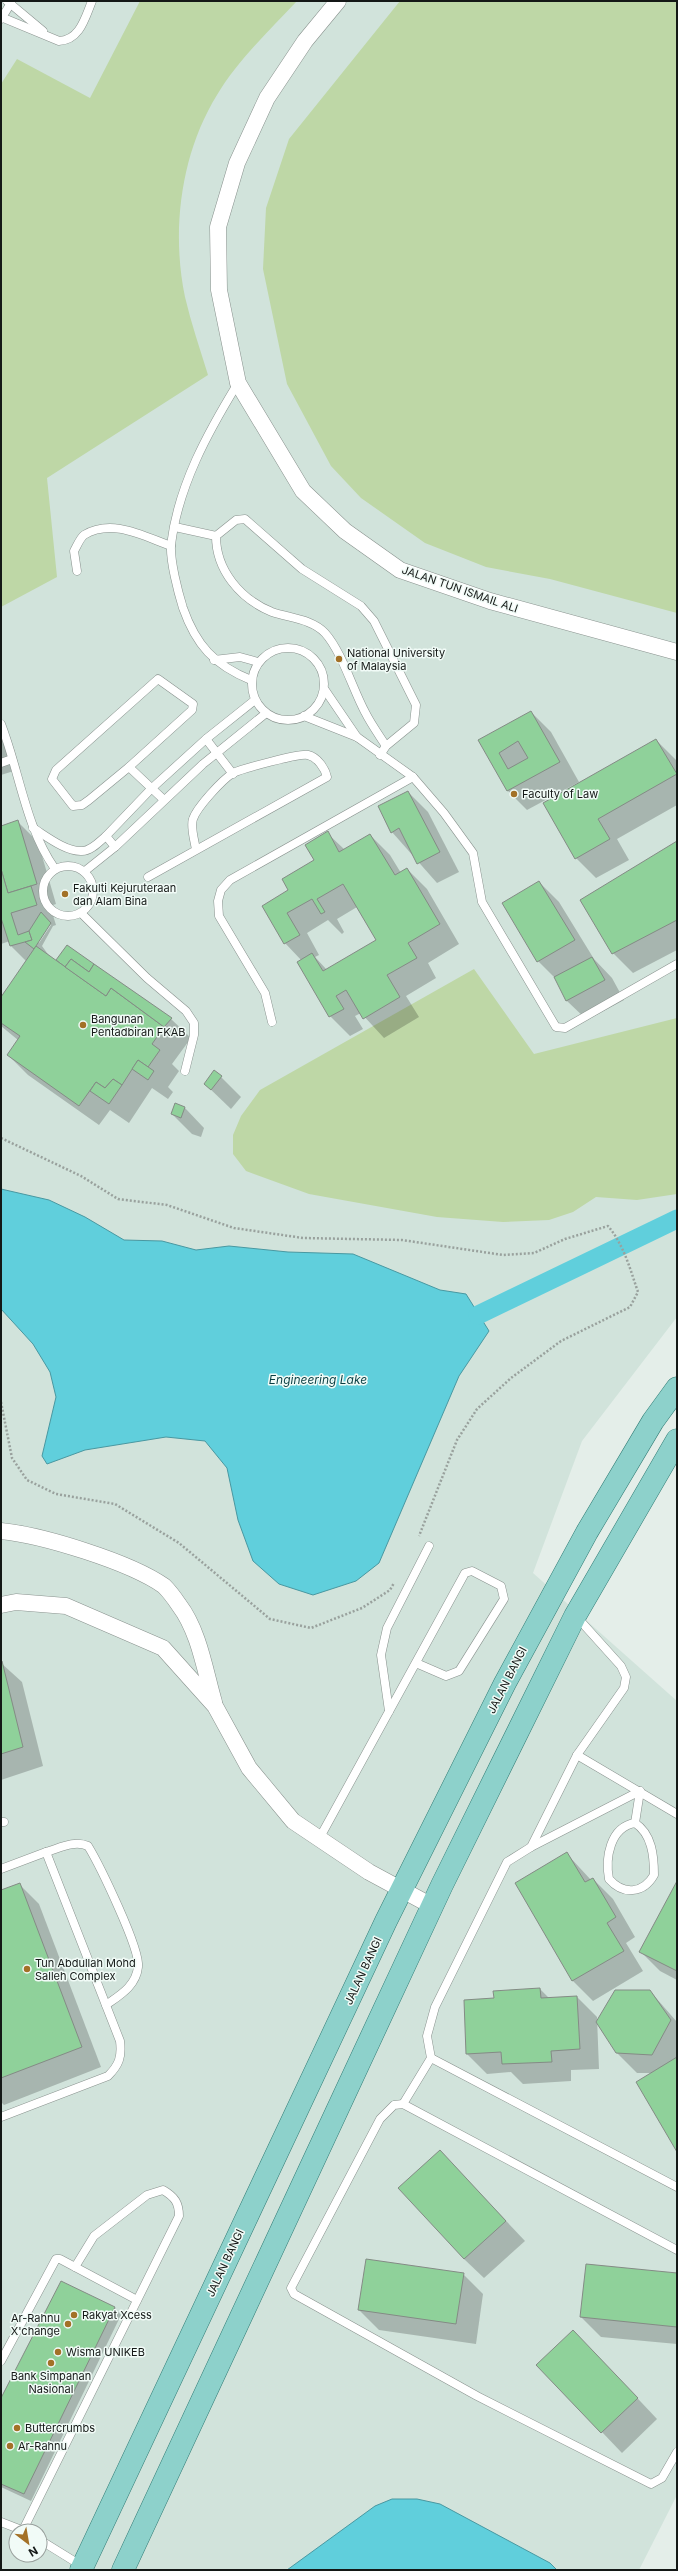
<svg xmlns="http://www.w3.org/2000/svg" width="678" height="2571" font-family="Inter,sans-serif">
<rect width="100%" height="100%" fill="#e4eee9"/>
<path fill="#d1e3db" fill-rule="evenodd" d="M 1,1 L 677,1 L 677,1317 L 582,1441 L 533,1573 L 677,1701 L 677,2495 L 639,2570 L 1,2570 ZM 16,2531 L 40,2531 L 40,2555 L 16,2555 Z"/>
<g fill="#bed7a6">
<path d="M 140,1 L 297,1 C 269,31 238,60 217,95 C 181,153 171,230 185,297 C 191,323 200,349 208,375 L 47,478 L 57,577 L 1,607 L 1,84 L 17,59 L 90,98 Z"/>
<polygon points="400,1 677,1 677,613 550,579 486,567 425,543 361,498 331,466 287,384 263,269 266,208 289,139"/>
<polygon points="474,969 534,1054 677,1018 677,1194 637,1200 596,1197 573,1212 549,1220 503,1222 437,1217 309,1194 246,1171 233,1154 233,1135 241,1116 260,1090"/>
</g>
<g fill="#60cfdc" stroke="#4998a1">
<polygon points="1,1189 49,1200 85,1217 124,1240 162,1241 196,1250 229,1246 288,1252 353,1254 440,1290 466,1294 489,1331 459,1376 379,1563 356,1581 313,1595 279,1584 253,1561 238,1520 227,1468 205,1441 166,1437 85,1450 47,1464 42,1456 56,1397 50,1372 33,1344 1,1309"/>
<polygon points="392,2499 417,2499 440,2504 550,2563 557,2570 287,2570 375,2506"/>
</g>
<g fill="#0003" fill-rule="evenodd">
<polygon points="531,712 551,732 579,782 527,810 507,790 480,741"/>
<polygon points="1,728 10,737 20,769 1,775"/>
<polygon points="656,740 677,761 677,805 617,839 629,860 596,878 576,858 545,804"/>
<polygon points="408,792 428,812 459,872 437,883 392,832"/>
<path d="M 18,822 L 38,842 L 56,904 L 50,906 L 56,925 L 53,926 L 42,946 L 50,957 L 57,962 L 67,946 L 171,1019 L 191,1038 L 172,1064 L 179,1071 L 168,1087 L 173,1092 L 168,1099 L 152,1088 L 129,1123 L 110,1110 L 99,1125 L 28,1075 L 8,1055 L 18,1040 L 1,1026 L 1,996 L 27,962 L 11,946 L 10,941 L 1,944 L 1,826 ZM 50,924 L 51,925 L 39,943 L 38,942 Z"/>
<path d="M 327,833 L 345,850 L 370,835 L 390,855 L 401,873 L 407,869 L 427,889 L 459,944 L 428,963 L 436,978 L 406,996 L 419,1017 L 384,1038 L 361,1013 L 355,1016 L 363,1029 L 350,1036 L 330,1016 L 302,961 L 285,943 L 263,906 L 290,891 L 315,861 ZM 357,907 L 377,941 L 327,970 L 315,957 L 319,955 L 307,933 L 328,920 L 342,934 L 344,932 L 337,919 Z"/>
<polygon points="677,842 677,950 633,973 613,953"/>
<polygon points="539,882 559,902 594,959 612,978 624,1000 587,1020 567,1001 556,979 538,961 503,903"/>
<polygon points="221,1077 241,1097 231,1109 205,1084"/>
<polygon points="185,1108 204,1128 201,1137 192,1134 172,1114"/>
<polygon points="1,1663 22,1682 43,1766 1,1780"/>
<polygon points="567,1854 591,1880 593,1879 613,1899 635,1937 626,1943 643,1971 593,2001 573,1981 516,1884"/>
<polygon points="677,1883 677,1980 660,1971 640,1951"/>
<polygon points="19,1884 39,1904 101,2067 4,2105 1,2102 1,1891"/>
<polygon points="540,1989 549,1998 577,1997 597,2017 599,2069 571,2070 571,2081 523,2084 511,2072 487,2074 467,2054 495,1999"/>
<polygon points="650,1991 677,2022 677,2150 652,2073 637,2073 617,2053"/>
<polygon points="440,2151 525,2241 484,2278 464,2259"/>
<polygon points="463,2274 483,2294 476,2344 379,2330 359,2310"/>
<polygon points="677,2274 677,2344 601,2337 581,2317"/>
<polygon points="114,2307 121,2315 31,2501 1,2487 1,2400"/>
<polygon points="593,2351 657,2419 622,2453 538,2365"/>
</g>
<g fill="none" stroke-linecap="round" stroke-linejoin="round">
<polyline stroke="#60cfdc" stroke-width="19" points="478,1315 677,1219"/>
</g>
<g fill="#8fd19a" stroke="#848b85" fill-rule="evenodd">
<path d="M 531,711 L 560,762 L 507,791 L 478,740 ZM 518,741 L 528,758 L 508,769 L 499,753 Z"/>
<polygon points="656,739 677,774 598,819 610,839 575,859 543,803"/>
<polygon points="408,791 440,852 417,864 399,828 391,833 378,806"/>
<polygon points="18,820 37,884 8,893 1,869 1,826"/>
<polygon points="328,831 339,852 370,834 395,875 407,868 440,924 408,943 417,958 387,975 400,997 363,1019 346,990 336,996 344,1009 329,1017 297,962 312,953 323,971 376,940 343,884 317,899 325,912 321,914 312,899 287,913 300,935 284,944 262,906 288,890 282,879 314,860 305,845"/>
<polygon points="677,841 677,920 612,954 580,900"/>
<polygon points="1,869 8,893 31,886 37,905 11,913 18,935 29,931 32,940 10,946 1,918"/>
<polygon points="539,881 575,940 537,962 502,903"/>
<polygon points="41,912 51,923 34,949 25,942 32,940 29,931"/>
<polygon points="67,945 94,964 89,972 71,959 65,967 56,960"/>
<polygon points="36,946 106,996 111,988 164,1027 152,1044 160,1050 148,1067 138,1060 122,1085 113,1079 105,1088 96,1082 79,1106 7,1055 20,1036 1,1023 1,997"/>
<polygon points="592,957 605,980 566,1001 554,977"/>
<polygon points="71,959 89,972 94,964 172,1018 164,1027 111,988 106,996 65,967"/>
<polygon points="138,1060 154,1071 148,1080 132,1069"/>
<polygon points="214,1070 222,1076 211,1090 204,1084"/>
<polygon points="113,1079 122,1085 109,1104 90,1091 96,1082 105,1088"/>
<polygon points="175,1103 185,1107 181,1118 171,1114"/>
<polygon points="2,1661 23,1747 1,1754 1,1662"/>
<polygon points="567,1852 585,1882 593,1878 616,1917 607,1923 624,1951 572,1981 515,1883"/>
<polygon points="677,1881 677,1971 639,1952"/>
<polygon points="20,1883 82,2047 1,2078 1,1890"/>
<polygon points="540,1988 541,1998 577,1996 580,2049 551,2051 552,2062 502,2064 501,2052 466,2054 464,2000 494,1998 493,1991"/>
<polygon points="615,1990 650,1990 671,2020 652,2055 616,2053 596,2022"/>
<polygon points="677,2057 677,2152 636,2082"/>
<polygon points="440,2150 506,2221 464,2259 398,2188"/>
<polygon points="366,2259 464,2273 456,2324 358,2310"/>
<polygon points="586,2264 677,2273 677,2327 580,2317"/>
<polygon points="61,2281 115,2307 24,2494 1,2484 1,2398"/>
<polygon points="573,2330 638,2398 601,2433 536,2365"/>
</g>
<g fill="none" stroke-linecap="round" stroke-linejoin="round">
<defs>
<g id="service">
<polyline points="7,1 43,31"/>
<path d="M 1,17 L 59,41 C 80,40 85,18 92,1"/>
<polyline points="1,19 11,3"/>
<path d="M 238,383 C 208,432 178,486 171,545 C 170,561 178,592 183,608 C 196,645 214,665 251,680"/>
<polyline points="175,527 216,536"/>
<path d="M 77,571 L 74,551 C 77,546 80,538 84,535 C 112,518 143,536 171,546"/>
<circle cx="288" cy="684" r="36"/>
<polyline points="214,660 240,657 258,662"/>
<polygon points="158,679 193,704 192,710 129,767 89,800 82,805 73,806 52,779 56,770"/>
<polyline points="325,690 357,737"/>
<polyline points="304,716 357,737 413,777 444,813 473,853 482,902 556,1027 565,1028 677,964"/>
<path d="M 1,724 C 20,773 25,826 55,869"/>
<polyline points="206,739 233,774"/>
<path d="M 380,755 L 386,746 L 414,723 L 416,705 L 374,621 L 361,606 L 302,569 L 245,519 L 236,520 L 216,536 C 216,570 240,599 272,612 C 289,618 312,619 325,633 C 342,652 353,690 365,712 C 371,724 379,735 386,746"/>
<polyline points="1,763 12,759"/>
<polyline points="129,767 163,799"/>
<path d="M 33,828 C 46,836 66,852 82,851 C 91,851 99,842 106,836"/>
<polyline points="115,847 106,836 151,789 206,739 255,700"/>
<circle cx="68" cy="891" r="25"/>
<polyline points="85,871 115,847 203,764 265,714"/>
<path d="M 148,877 L 327,777 C 325,768 317,757 308,755 C 299,753 242,769 233,773 C 222,780 197,807 193,819 C 190,827 195,842 196,850"/>
<polyline points="81,913 147,978 186,1011 194,1023 194,1035 185,1071"/>
<polyline points="272,1022 265,993 219,916 218,901 221,890 230,880 413,777"/>
<polyline points="389,1711 381,1655 387,1628 429,1546"/>
<polyline points="577,1755 677,1814"/>
<polyline points="1,1822 4,1822"/>
<path d="M 635,1823 C 652,1834 654,1856 654,1875 C 643,1894 623,1895 609,1879 C 605,1858 610,1827 635,1823 Z"/>
<polyline points="635,1823 640,1791"/>
<polyline points="319,1839 465,1573 472,1571 501,1586 504,1599 459,1671 446,1676 416,1663"/>
<polyline points="531,1847 640,1791"/>
<path d="M 46,1852 C 60,1848 74,1840 88,1846 C 99,1864 141,1950 138,1967 C 136,1986 120,1995 106,2005"/>
<path d="M 1,1869 L 46,1852 L 120,2041 C 122,2057 119,2065 108,2076 L 1,2117"/>
<polyline points="431,2058 677,2187"/>
<polyline points="403,2104 431,2058 427,2036 435,2007 507,1862 531,1847 577,1755 624,1688 626,1677 621,1666 576,1616"/>
<polyline points="677,2250 403,2104 394,2105 380,2119 291,2288 294,2294 477,2396 651,2484 662,2478 677,2452"/>
<polyline points="1,2361 56,2259 60,2259 137,2300"/>
<polyline points="1,2522 24,2531"/>
<path d="M 23,2530 L 179,2216 C 179,2203 175,2197 163,2190 L 147,2195 L 94,2236 L 75,2267"/>
<polyline points="40,2540 82,2566"/>
</g>
<g id="minor">
<polyline points="338,1 305,41 267,98 237,163 218,227 219,290 238,383 303,491 345,531 400,570 490,601 677,652"/>
<path d="M 1,1531 C 42,1535 130,1562 164,1586 C 169,1591 175,1599 179,1605 C 199,1631 205,1671 214,1702"/>
<polyline points="1,1605 16,1602 66,1606 163,1648 215,1706 249,1768 293,1821 369,1872 432,1906"/>
</g>
<g id="primary">
<polyline points="81,2570 386,1921 505,1683 587,1532 653,1421 677,1388"/>
<polyline points="123,2570 442,1885 575,1616 677,1440"/>
</g>
</defs>
<use href="#service" stroke="#89928e" stroke-width="9"/>
<use href="#minor" stroke="#89928e" stroke-width="17"/>
<use href="#primary" stroke="#317c75" stroke-width="23"/>
<g stroke="#99a19d" stroke-width="2.5" stroke-dasharray="2 2" stroke-linecap="butt">
<path d="M 1,1138 L 81,1176 L 118,1199 L 167,1205 L 234,1228 L 303,1238 L 402,1240 L 503,1255 L 534,1253 L 565,1239 L 608,1226 C 624,1245 630,1269 638,1292 L 630,1307 L 561,1341 L 511,1378 L 477,1409 L 457,1440 L 419,1536"/>
<polyline points="1,1402 12,1458 27,1480 56,1494 115,1504 179,1543 270,1619 311,1628 362,1608 390,1590 394,1583"/>
</g>
<use href="#service" stroke="#fff" stroke-width="8"/>
<use href="#minor" stroke="#fff" stroke-width="16"/>
<use href="#primary" stroke="#8dd1cb" stroke-width="22"/>
</g>
<g fill="#a37127" stroke="#f1fbf7" stroke-width="1.5">
<circle cx="339" cy="659" r="4"/>
<circle cx="514" cy="794" r="4"/>
<circle cx="65" cy="894" r="4"/>
<circle cx="83" cy="1025" r="4"/>
<circle cx="27" cy="1969" r="4"/>
<circle cx="74" cy="2315" r="4"/>
<circle cx="68" cy="2324" r="4"/>
<circle cx="58" cy="2352" r="4"/>
<circle cx="51" cy="2363" r="4"/>
<circle cx="17" cy="2428" r="4"/>
<circle cx="10" cy="2446" r="4"/>
</g>
<g text-anchor="middle" stroke-width="3" stroke-linejoin="round" paint-order="stroke">
<g font-size="11" fill="#141816" stroke="#f1fbf7">
<text transform="translate(460 589) rotate(19)" y="4">JALAN TUN ISMAIL ALI</text>
<text transform="translate(507 1680) rotate(-63)" y="4">JALAN BANGI</text>
<text transform="translate(363 1971) rotate(-65)" y="4">JALAN BANGI</text>
<text transform="translate(225 2263) rotate(-65)" y="4">JALAN BANGI</text>
</g>
<g font-size="11" fill="#141816" stroke="#f1fbf7" text-anchor="start">
<text x="347" y="657">National University<tspan x="347" dy="13">of Malaysia</tspan></text>
<text x="522" y="798">Faculty of Law</text>
<text x="73" y="892">Fakulti Kejuruteraan<tspan x="73" dy="13">dan Alam Bina</tspan></text>
<text x="91" y="1023">Bangunan<tspan x="91" dy="13">Pentadbiran FKAB</tspan></text>
<text x="35" y="1967">Tun Abdullah Mohd<tspan x="35" dy="13">Salleh Complex</tspan></text>
<text x="82" y="2319">Rakyat Xcess</text>
<text x="60" y="2322" text-anchor="end">Ar-Rahnu<tspan x="60" dy="13">X'change</tspan></text>
<text x="66" y="2356">Wisma UNIKEB</text>
<text x="51" y="2380" text-anchor="middle">Bank Simpanan<tspan x="51" dy="13">Nasional</tspan></text>
<text x="25" y="2432">Buttercrumbs</text>
<text x="18" y="2450">Ar-Rahnu</text>
</g>
<g font-size="12" font-style="italic" fill="#093f44" stroke="#f1fbf7">
<text x="318" y="1384">Engineering Lake</text>
</g>
</g>
<rect width="678" height="2571" fill="none" stroke="#141816" stroke-width="4"/>
<g transform="translate(28 2543) rotate(149)"><circle r="19" fill="#f1fbf7" stroke="#99a09d"/>
<path d="M0-3L7 15L0 10L-7 15Z" fill="#a37127"/>
<text y="-6" font-size="11" font-weight="bold" text-anchor="middle" fill="#141816">N</text>
</g>
</svg>
